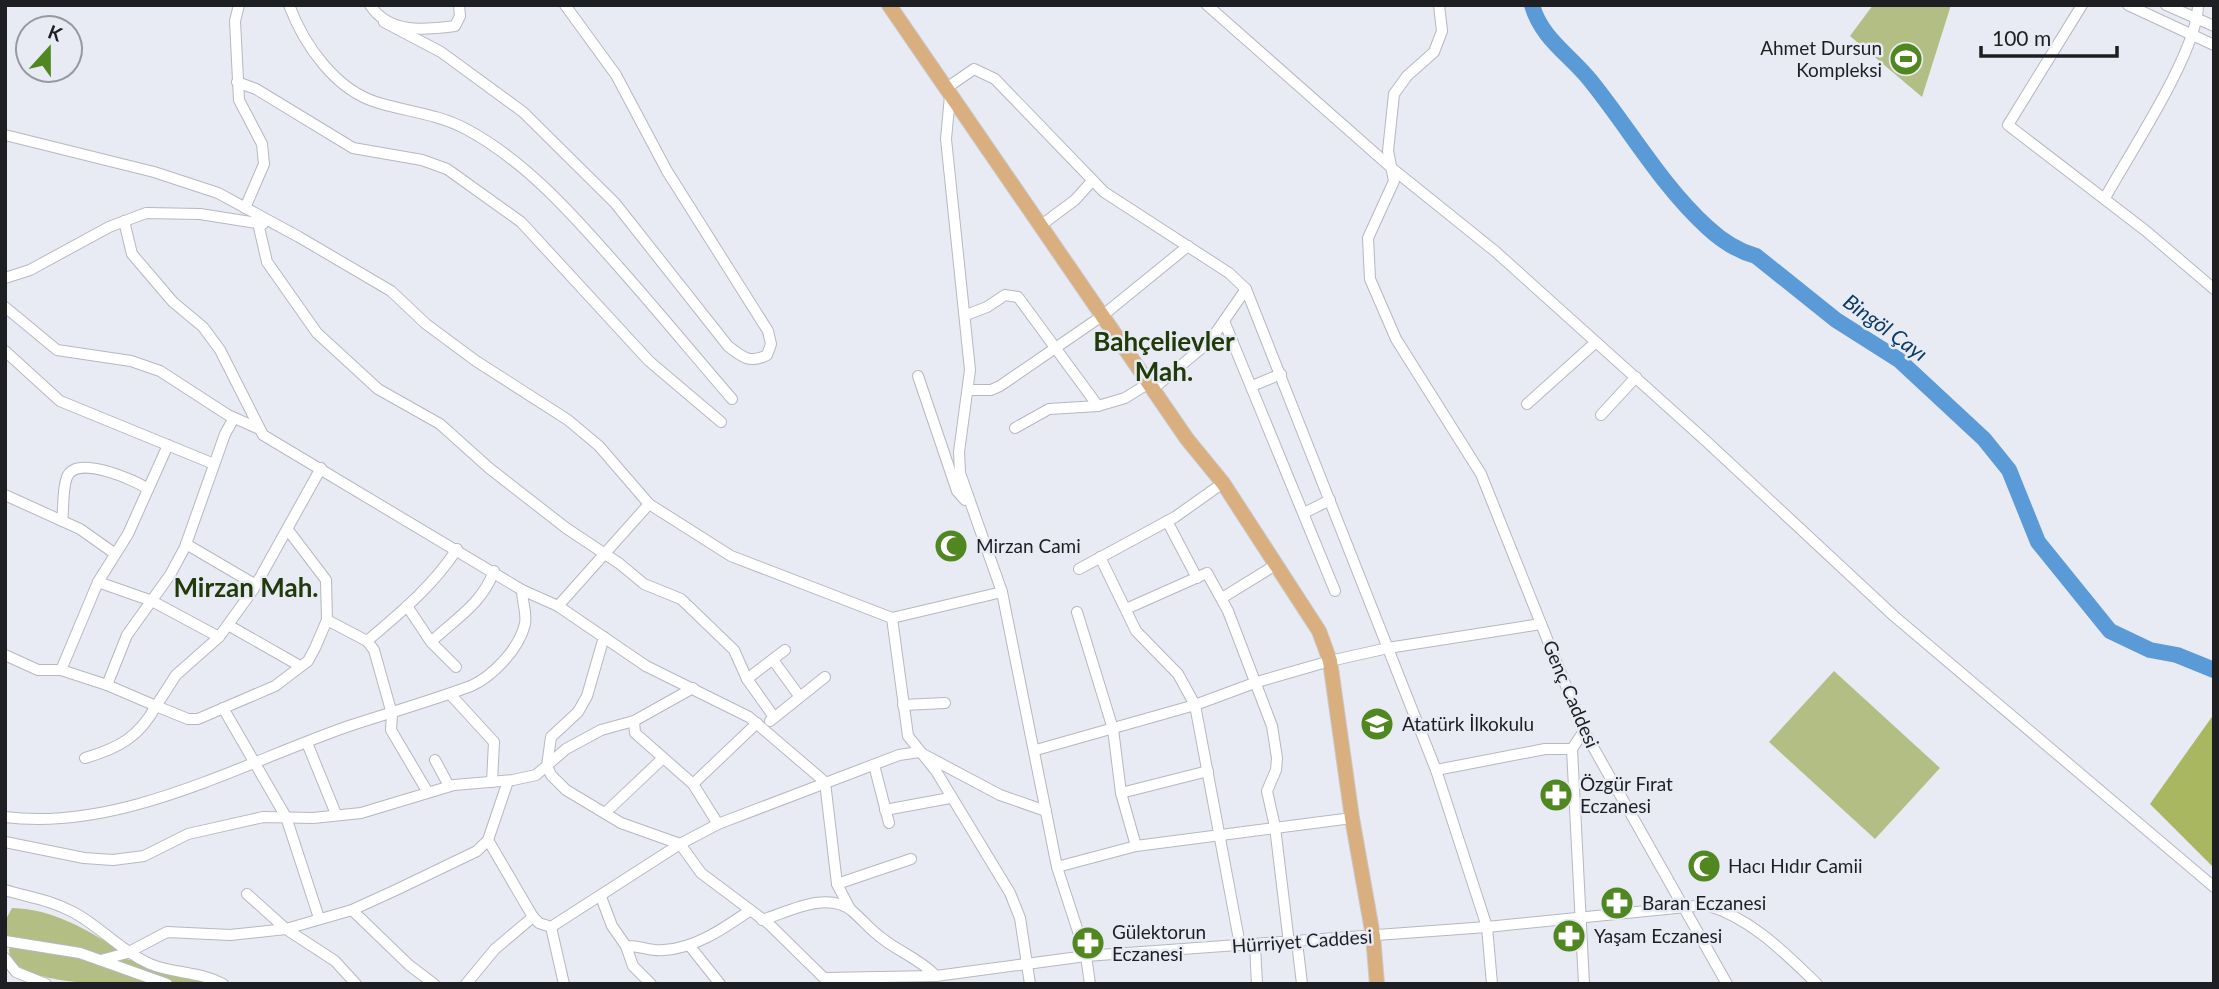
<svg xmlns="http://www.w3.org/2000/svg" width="2219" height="989" font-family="Lato,sans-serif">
<rect width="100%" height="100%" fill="#e8eaf4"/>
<g fill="#b3be84">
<polygon points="1873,5 1951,5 1922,97 1850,36"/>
<polygon points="1834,671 1940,768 1875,839 1769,742"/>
<path d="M 12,908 C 54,909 84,929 119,949 L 116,954 L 101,955 L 5,935 L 5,921 Z"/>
<path d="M 14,946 L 77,956 L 157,984 C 128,984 9,989 9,949 Z"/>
<polygon points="123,958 218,984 178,984 114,961"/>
</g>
<polygon fill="#a9b761" points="2214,714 2214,868 2150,804"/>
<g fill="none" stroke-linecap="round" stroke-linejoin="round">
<path stroke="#599ad7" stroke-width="16" d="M 1532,5 C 1541,38 1570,55 1590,80 C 1629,128 1661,185 1707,227 C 1721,240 1737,251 1756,256 L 1836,320 L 1899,360 L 1984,439 L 2009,470 L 2038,542 L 2110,631 L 2150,650 L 2177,655 L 2214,670"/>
<defs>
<g id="minor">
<polyline points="239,5 235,21 239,100 262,144 264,164 245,208"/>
<path d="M 289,5 C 304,45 336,91 379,103 C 409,112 438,114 466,129 C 526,161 574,216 618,266 C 657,310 694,355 732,399"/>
<path d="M 370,5 C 389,34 424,30 455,26 L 460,16 L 459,5"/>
<polyline points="1207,5 1394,170 1496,252 1706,441 1894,616 2214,887"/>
<polyline points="1439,5 1442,31 1434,52 1407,76 1394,94 1388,151 1394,181 1368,238 1370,279 1396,339 1481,474 1584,731 1727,984"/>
<polyline points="2082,5 2008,125 2146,231 2214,289"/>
<polyline points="2128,5 2214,45"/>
<polyline points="2166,5 2214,26"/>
<path d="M 384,22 L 441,52 L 523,112 L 615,203 L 728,346 C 742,357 750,364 767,355 L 771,344 L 768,331 L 667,171 L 616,75 L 565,5"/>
<polyline points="237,82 256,89 353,148 422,160 447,169 521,222 649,361 721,422"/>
<polyline points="945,89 974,69 995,79 1104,192 1229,273 1246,289 1436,770 1487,927 1492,984"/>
<polyline points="950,96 946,139 970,370 959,452 960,473 1002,592 1057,867 1086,956 1090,984"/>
<polyline points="5,135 154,172 218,193 299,237 391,291 426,324 476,361 568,420 599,446 649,504 731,556 892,618 1002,592"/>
<path d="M 2105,198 C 2129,154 2198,51 2198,5"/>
<polyline points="124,221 132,254 173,302 203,327 220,350 263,435 522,590 558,606 646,666 749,717 825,782 837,884 850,909"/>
<polyline points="258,223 267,262 317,333 378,389 440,424 489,468 566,528 620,564 644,584 681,599 734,650 747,679 774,717"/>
<polyline points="1040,226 1075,200 1092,181"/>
<polyline points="5,278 30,270 109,227 146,213 200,214 263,224"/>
<polyline points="5,307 57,350 131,361 160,371 228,415 257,428"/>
<polyline points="966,315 987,307 1005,295 1018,297 1098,406"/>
<polyline points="1224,321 1335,591"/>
<polyline points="5,351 60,401 214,464"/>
<polyline points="918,376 957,491 965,500"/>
<polyline points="1252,386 1281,374"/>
<polyline points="1153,389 1210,341 1246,289"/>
<polyline points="969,390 991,390 1000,386 1102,316 1188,246"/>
<polyline points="1527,404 1596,342"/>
<polyline points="1601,415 1636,377"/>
<polyline points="1015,428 1049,409 1098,406 1125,398 1149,383"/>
<polyline points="5,495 80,529 114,553"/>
<polyline points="1304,513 1330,500"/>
<path d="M 62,521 C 64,508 62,490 67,477 C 76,454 135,480 148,489"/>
<polyline points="1167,521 1197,578"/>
<polyline points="186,544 256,585"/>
<polyline points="1100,557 1136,631 1178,674 1195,705 1240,945"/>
<polyline points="1079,569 1175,517 1223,483"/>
<polyline points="98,582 152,601 219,637"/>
<polyline points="1222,598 1277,564"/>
<polyline points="407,606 431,642 456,667"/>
<polyline points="558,606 649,504"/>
<polyline points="1126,609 1207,573 1228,611 1272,726 1277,758 1276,770 1267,791 1275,827 1289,943"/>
<polyline points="1077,612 1113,729 1121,793 1136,846"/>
<polyline points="892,618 908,736 936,771 1010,893 1020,918 1030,984"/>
<polyline points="327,620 367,641 374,650 392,714 391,730 427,791"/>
<polyline points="228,625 300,666"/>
<path d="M 604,637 L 587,696 L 578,712 L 551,737 L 547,766 L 551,775 L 566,790 L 621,823 L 680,844 L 701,873 L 769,924 L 824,978 L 936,976 L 1086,956 L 1487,927 L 1706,905 C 1751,918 1784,952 1817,984"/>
<path d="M 367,641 C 400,613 433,586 457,549"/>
<path d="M 431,642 C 455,619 482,604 494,571"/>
<polyline points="5,655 38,670 61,670 107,685 156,706 176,675 219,637 253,590 321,468"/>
<polyline points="773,660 800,697"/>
<polyline points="61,670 98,582 128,534 168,445"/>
<polyline points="747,679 785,650"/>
<polyline points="107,685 127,635 170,575 185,547 225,434 234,418"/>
<polyline points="450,694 494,742 492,782"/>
<polyline points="903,705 945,703"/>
<polyline points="223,708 286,817 319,918"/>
<polyline points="634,721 635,733 693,784 718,824"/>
<polyline points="770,721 825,677"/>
<polyline points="1584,731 1572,749 1584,984"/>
<polyline points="307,743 336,814"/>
<polyline points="1036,750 1195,705 1257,682 1330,661 1388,648 1541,624"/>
<path d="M 85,758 C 119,748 139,737 156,706 L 188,719 L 198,719 L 275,686 L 308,661 L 315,648 L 327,620 L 326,580 L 288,530"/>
<polyline points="435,760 449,786"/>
<polyline points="874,765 889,823"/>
<polyline points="1436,770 1545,749 1572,749"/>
<polyline points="693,784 757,723"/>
<polyline points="1121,793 1208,771"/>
<polyline points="885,810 950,798"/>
<polyline points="605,813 662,759"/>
<path d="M 5,817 C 121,832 242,763 349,726 C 389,713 430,701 471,686 C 493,676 519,649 525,624 C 527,613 522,601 522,590"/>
<polyline points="488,840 533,917 539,923 551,927 680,844 718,824 899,755 919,752 1000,795 1046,811"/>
<polyline points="5,842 84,858 113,860 144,856 188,834 263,817 313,818 361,813 454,785 513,780 536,775 566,749 601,730 634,721 693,688"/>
<polyline points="1057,867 1136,846 1352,818"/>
<polyline points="837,884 911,859"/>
<path d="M 5,890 C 28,897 51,900 73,912 C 101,927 121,951 150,964 C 174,974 199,971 223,984"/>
<polyline points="247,894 286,929 335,961 356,984"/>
<path d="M 601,897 L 612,926 L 626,946 C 639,945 651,952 664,950 C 696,948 724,928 749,911"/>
<polyline points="352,910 409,965 434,984"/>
<path d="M 762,920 C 788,912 826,891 851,910 C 862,919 871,931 883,939 C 901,953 920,959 936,976"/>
<polyline points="551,927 564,984"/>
<polyline points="5,941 80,953 167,984"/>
<polyline points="1297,942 1302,984"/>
<polyline points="689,945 720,984"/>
<polyline points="1255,945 1257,984"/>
<polyline points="626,946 633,966 651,984"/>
<polyline points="5,958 16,972 46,984"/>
<polyline points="101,960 127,953 167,932 230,935 286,929 352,910 398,889 477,851 488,840 508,781"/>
<polyline points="466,984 495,949 533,917"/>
</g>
<polyline id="major" points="889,5 1187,439 1223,483 1319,631 1330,661 1352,818 1373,936 1377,984"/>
</defs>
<use href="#minor" stroke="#b5b8c1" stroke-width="12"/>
<use href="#major" stroke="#c9c9ca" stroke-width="16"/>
<use href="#minor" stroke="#fff" stroke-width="10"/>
<use href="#major" stroke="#daaf7f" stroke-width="14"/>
</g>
<defs>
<symbol id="stadium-disc" viewBox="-11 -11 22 22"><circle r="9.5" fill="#508720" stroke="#e8eaf4"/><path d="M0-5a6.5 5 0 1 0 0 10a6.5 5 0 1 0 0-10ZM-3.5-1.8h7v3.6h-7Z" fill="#fff"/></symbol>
<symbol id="mosque-disc" viewBox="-11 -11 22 22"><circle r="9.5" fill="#508720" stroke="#e8eaf4"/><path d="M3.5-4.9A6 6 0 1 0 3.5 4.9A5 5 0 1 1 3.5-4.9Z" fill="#fff"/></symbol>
<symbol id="school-disc" viewBox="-11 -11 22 22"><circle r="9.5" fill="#508720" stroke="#e8eaf4"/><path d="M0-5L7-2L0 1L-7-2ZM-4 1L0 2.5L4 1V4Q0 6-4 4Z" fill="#fff"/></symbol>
<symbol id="pharmacy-disc" viewBox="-11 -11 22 22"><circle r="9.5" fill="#508720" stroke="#e8eaf4"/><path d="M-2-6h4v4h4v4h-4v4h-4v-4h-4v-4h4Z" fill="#fff"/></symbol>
</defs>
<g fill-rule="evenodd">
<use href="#stadium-disc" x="1887" y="40" width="38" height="38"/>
<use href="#mosque-disc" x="932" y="527" width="38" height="38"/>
<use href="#school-disc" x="1358" y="705" width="38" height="38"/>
<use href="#pharmacy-disc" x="1537" y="776" width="38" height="38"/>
<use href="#mosque-disc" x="1685" y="847" width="38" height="38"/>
<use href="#pharmacy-disc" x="1598" y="884" width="38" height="38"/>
<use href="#pharmacy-disc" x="1550" y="917" width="38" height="38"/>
<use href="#pharmacy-disc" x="1069" y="924" width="38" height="38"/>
</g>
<g text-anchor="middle" stroke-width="5" stroke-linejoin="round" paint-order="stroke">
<g font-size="19" fill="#1e1f23" stroke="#e8eaf4" text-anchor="start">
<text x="1882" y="55" text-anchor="end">Ahmet Dursun<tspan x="1882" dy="22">Kompleksi</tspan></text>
<text x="976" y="553">Mirzan Cami</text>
<text x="1402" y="731">Atatürk İlkokulu</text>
<text x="1580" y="791">Özgür Fırat<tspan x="1580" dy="22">Eczanesi</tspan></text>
<text x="1728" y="873">Hacı Hıdır Camii</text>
<text x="1642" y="910">Baran Eczanesi</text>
<text x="1112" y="939">Gülektorun<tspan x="1112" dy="22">Eczanesi</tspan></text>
<text x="1594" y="943">Yaşam Eczanesi</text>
</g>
<g font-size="19" fill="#1e1f23" stroke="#e8eaf4">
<text transform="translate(1571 694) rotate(67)" y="7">Genç Caddesi</text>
<text transform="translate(1302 941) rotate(-4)" y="7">Hürriyet Caddesi</text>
</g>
<g font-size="21" font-style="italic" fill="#093b63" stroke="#e8eaf4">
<text transform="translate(1885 328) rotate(36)" y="7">Bingöl Çayı</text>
</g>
<g font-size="26" font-weight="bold" fill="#203a09" stroke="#e8eaf4">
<text x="1164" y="351">Bahçelievler<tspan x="1164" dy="30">Mah.</tspan></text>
<text x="246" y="597">Mirzan Mah.</text>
</g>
</g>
<rect width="2219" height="989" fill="none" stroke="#1e1f23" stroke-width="14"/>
<g transform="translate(49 49) rotate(21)"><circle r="33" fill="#e8eaf4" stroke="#9799a0" stroke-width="2"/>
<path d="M0-5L12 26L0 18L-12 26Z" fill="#508720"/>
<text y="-10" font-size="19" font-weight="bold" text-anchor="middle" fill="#1e1f23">K</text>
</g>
<path d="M1981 46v10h136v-10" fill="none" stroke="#1e1f23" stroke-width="3.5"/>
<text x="1992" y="46" font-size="21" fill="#1e1f23" stroke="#e8eaf4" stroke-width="5" paint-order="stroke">100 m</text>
</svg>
